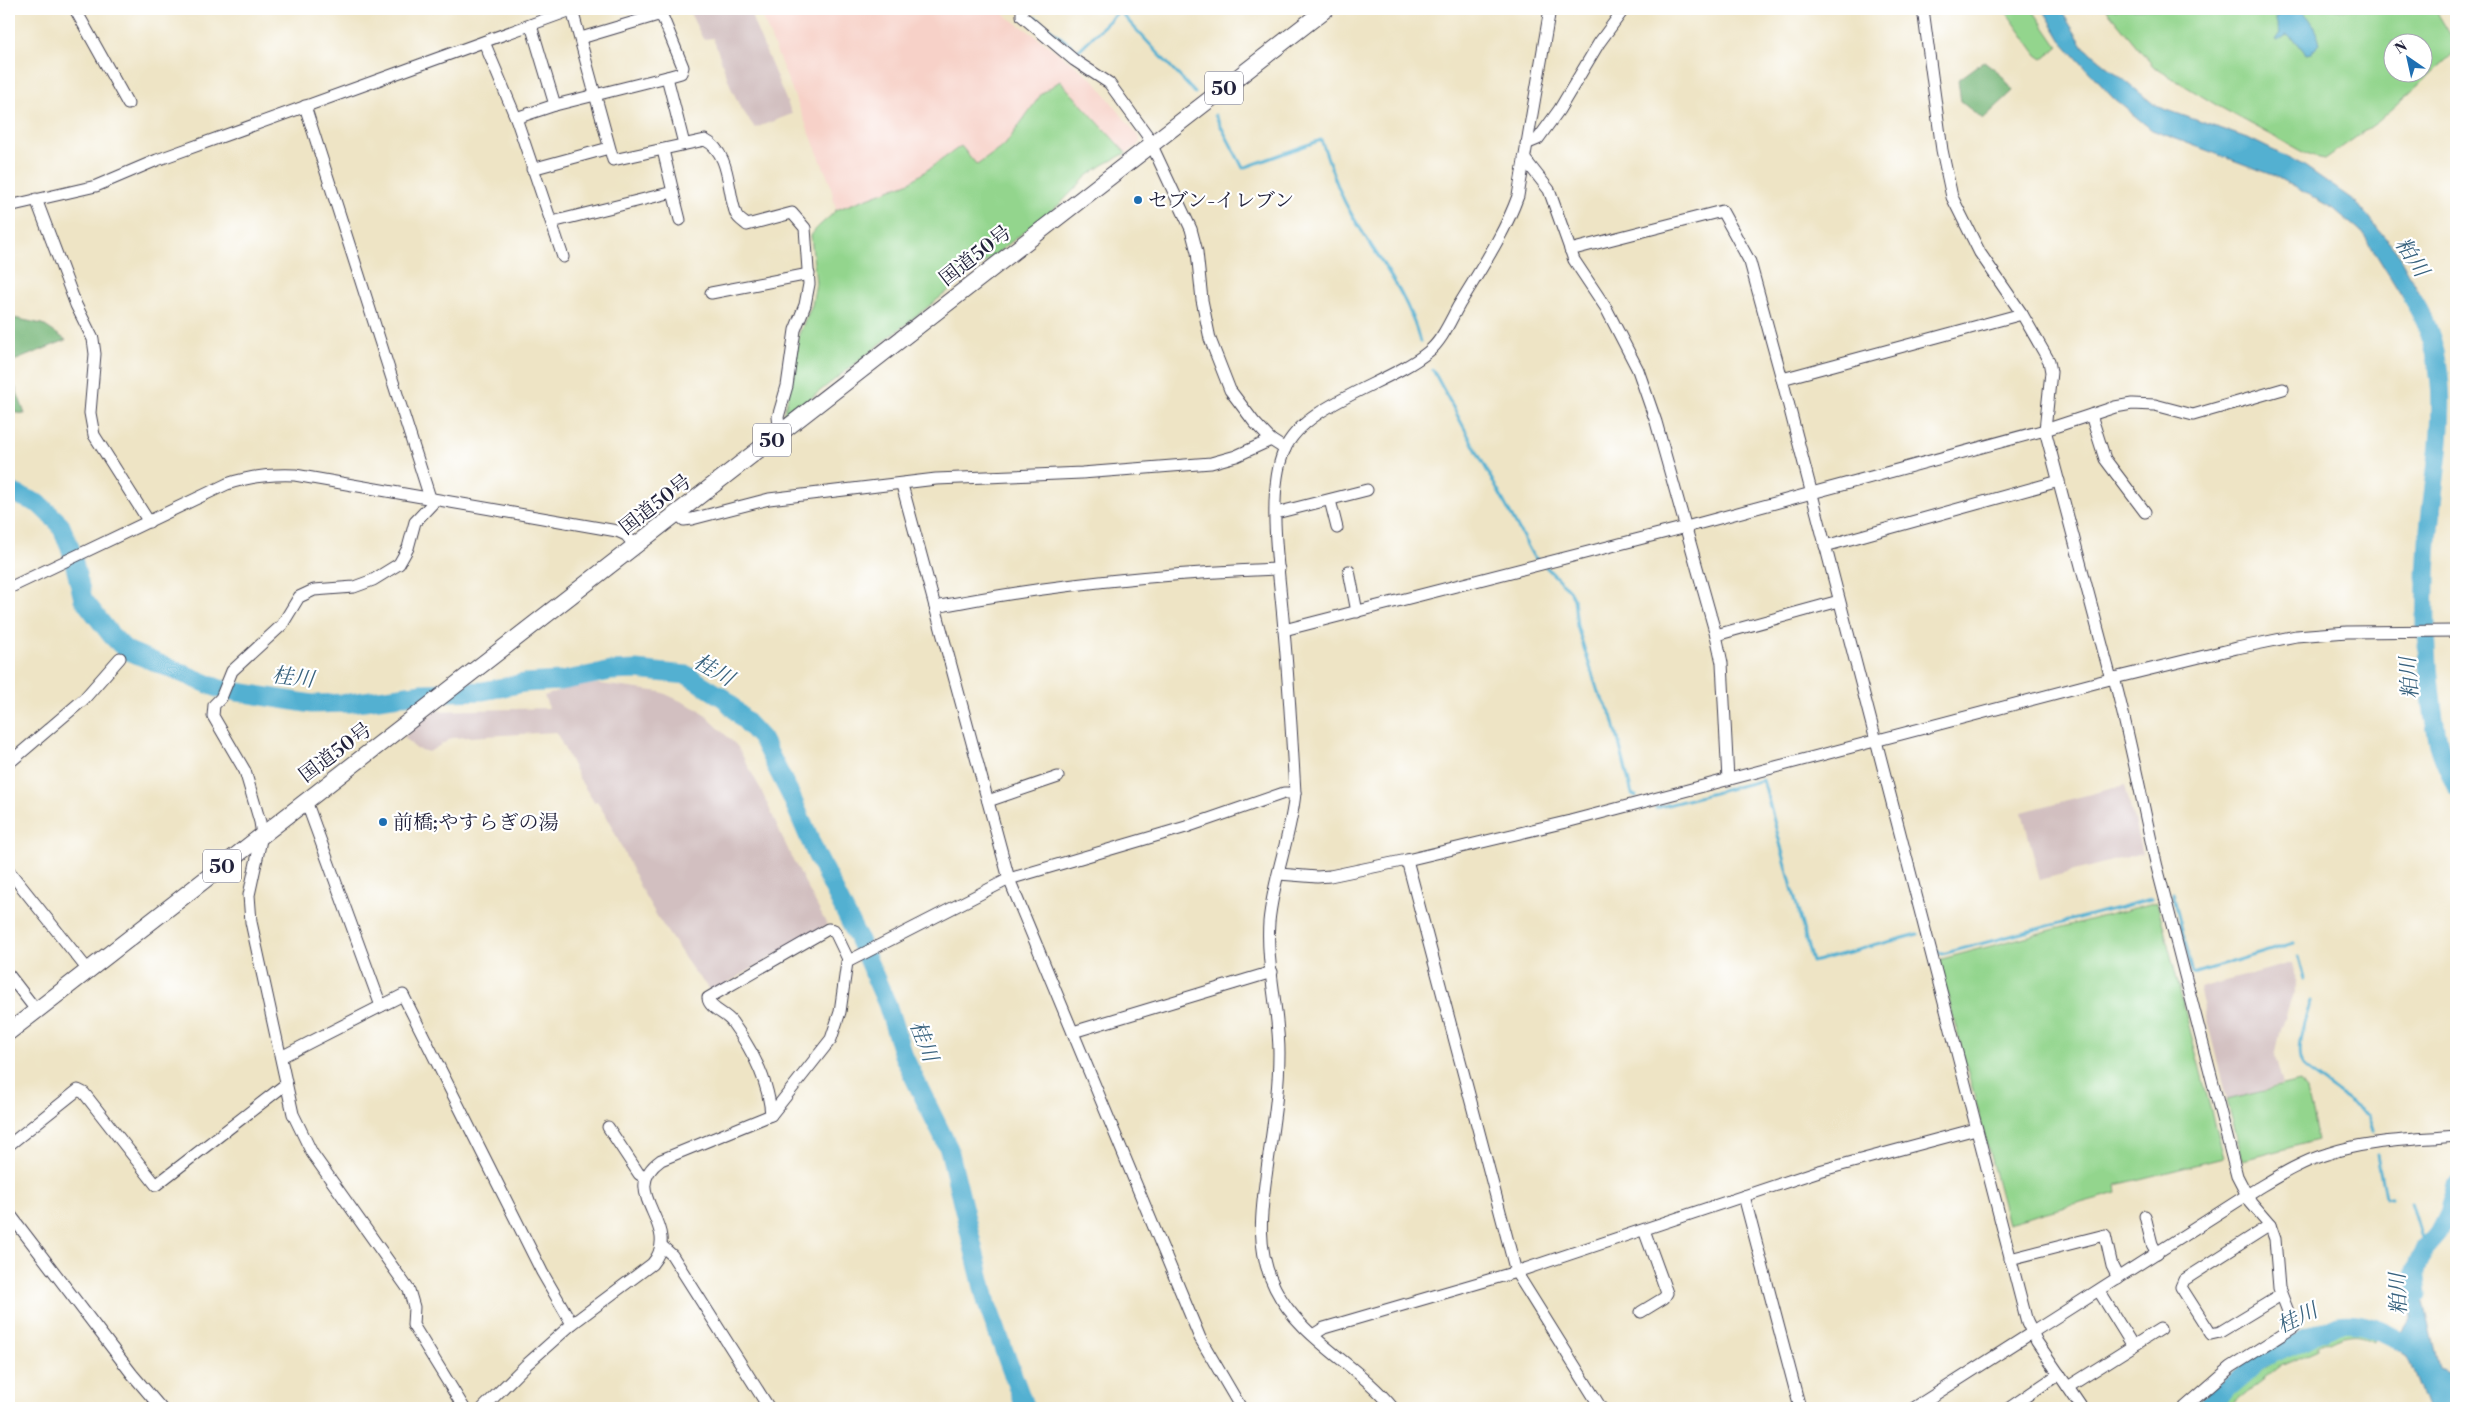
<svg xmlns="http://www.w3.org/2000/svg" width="2465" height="1417" font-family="'Libre Bodoni','Noto Serif JP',serif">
<rect width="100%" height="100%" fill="#fff"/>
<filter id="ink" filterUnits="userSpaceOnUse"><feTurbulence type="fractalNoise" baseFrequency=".02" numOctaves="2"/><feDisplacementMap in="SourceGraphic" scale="10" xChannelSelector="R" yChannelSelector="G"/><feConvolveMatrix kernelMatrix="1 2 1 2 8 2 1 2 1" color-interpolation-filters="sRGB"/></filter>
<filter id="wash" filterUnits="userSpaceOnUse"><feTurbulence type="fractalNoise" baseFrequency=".0096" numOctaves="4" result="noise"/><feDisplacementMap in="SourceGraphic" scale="20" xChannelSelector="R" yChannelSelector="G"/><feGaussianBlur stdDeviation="1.12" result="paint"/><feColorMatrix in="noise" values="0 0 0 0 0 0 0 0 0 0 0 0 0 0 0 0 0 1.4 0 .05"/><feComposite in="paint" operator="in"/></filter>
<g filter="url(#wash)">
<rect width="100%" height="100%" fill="#eee4c5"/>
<polygon fill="#f7d1c8" points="759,9 996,9 1037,37 1095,81 1140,139 1139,145 1126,153 1060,81 1042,93 1005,145 976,165 961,146 910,182 836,210 830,183"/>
<g fill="#d2bfc0">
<polygon points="688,9 750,9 753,21 792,114 755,128 741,108 732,90 713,38 703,39"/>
<polygon points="600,684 661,692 700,710 737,746 760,788 791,856 827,925 712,992 695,973 658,918 641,889 611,825 597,801 594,802 580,780 556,732 452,738 429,752 416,749 404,737 435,711 549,708 544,696 578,685"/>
<polygon points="2125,785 2142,853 2040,880 2022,812"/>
<polygon points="2292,963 2296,986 2281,1029 2275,1056 2283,1085 2227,1100 2199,988"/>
</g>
<g fill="#93d58d" stroke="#5a7c64" fill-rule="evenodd">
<polygon points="2004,9 2032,9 2058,47 2043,59 2037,55"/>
<path d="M 2106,9 L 2435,9 L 2456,44 L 2456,51 L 2379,121 L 2325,159 L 2310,156 L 2218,106 L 2154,67 ZM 2392,42 L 2422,42 L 2422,72 L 2392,72 Z"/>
<path d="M 1060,81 L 1126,153 L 1103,165 L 1087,176 L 1060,204 L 784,419 L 783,416 L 794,374 L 799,334 L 812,305 L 816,283 L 811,236 C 815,227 829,219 836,210 L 910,182 L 961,146 L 977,165 L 1005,145 L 1042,93 Z"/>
<polygon points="2157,902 2223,1158 2116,1185 2117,1193 2008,1223 1938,960"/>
<polygon points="2300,1082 2307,1090 2318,1140 2243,1160 2227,1100"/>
<path d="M 2353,1325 L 2365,1328 L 2376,1335 L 2375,1341 C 2357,1333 2347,1334 2329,1343 L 2326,1342 L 2318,1346 L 2318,1349 L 2281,1366 L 2227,1408 L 2219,1408 C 2257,1370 2302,1341 2353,1325 Z"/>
</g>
<g fill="#76b678" stroke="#4c6c5a">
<polygon points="1984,61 2001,74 2013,91 1983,119 1961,102 1958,80"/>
<polygon points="9,317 42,324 66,340 9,363"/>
<polygon points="9,370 25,414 9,412"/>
</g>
<g fill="#53b0d1" stroke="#3a6986">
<polygon points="2043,9 2060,9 2084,47 2156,106 2250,139 2303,165 2356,202 2396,251 2432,315 2418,322 2364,235 2334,209 2273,175 2152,130 2113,98 2063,43"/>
<path d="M 2299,10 C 2311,15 2317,32 2320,44 L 2311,53 L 2306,54 L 2296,41 L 2287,35 L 2277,41 L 2275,40 L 2280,33 L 2275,18 L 2282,13 Z"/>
<polygon points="2415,1270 2439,1368 2456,1376 2456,1408 2427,1408 2408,1358 2393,1347 2411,1318 2410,1288"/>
</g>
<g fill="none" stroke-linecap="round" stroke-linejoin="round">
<g stroke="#53b0d1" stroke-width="3">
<polyline points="1036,18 1078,51 1119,11 1195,93"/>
<path d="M 1215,115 L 1243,168 L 1321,140 C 1330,162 1336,187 1348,208 C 1373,253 1408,291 1420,342"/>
<polyline points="1433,370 1533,556 1539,561"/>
<polyline points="1546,567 1569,590 1574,599 1577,626 1598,692 1612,715 1632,794 1636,796"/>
<polyline points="1656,808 1763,780 1812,962 1918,934"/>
<polyline points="2173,893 2193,974 2294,943"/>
<polyline points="1935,949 1942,954 2151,899"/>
<polyline points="2298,957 2304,979"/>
<path d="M 2311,1000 C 2306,1019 2291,1053 2305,1069 L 2368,1115 L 2373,1132"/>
<polyline points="2377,1154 2385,1197 2391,1198"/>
<polyline points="2411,1202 2425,1248"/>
</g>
<g stroke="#53b0d1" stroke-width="19">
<path d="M 2412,298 C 2461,373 2434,459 2428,541 C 2423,603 2426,681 2438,741 C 2441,756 2450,772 2456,787"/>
<polyline points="9,491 39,504 60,524 71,550 83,599 111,635 126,650 220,689 312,704 350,703 422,693 483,691 524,683 561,681 611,671 636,670 687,675 725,699 762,739 791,796 816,854 858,938 887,1004 903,1055 949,1149 987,1304 1025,1408"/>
<polyline points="2418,1294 2415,1270 2425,1248 2438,1233 2448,1213 2456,1186"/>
<path d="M 2205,1408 L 2261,1360 L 2338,1324 C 2368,1319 2394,1338 2420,1352"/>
</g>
</g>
</g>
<g filter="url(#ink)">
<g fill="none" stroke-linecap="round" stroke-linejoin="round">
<defs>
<g id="minor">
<polyline points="75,9 128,104"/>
<polyline points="1022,9 1022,16 1074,60 1109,83 1147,135 1191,229 1197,252 1202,300 1210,339 1230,390 1254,422 1271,440 1285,449"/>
<polyline points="1923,9 1942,150 1952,197 1980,253 2022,314 2049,361 2051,372 2045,430 2111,679"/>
<path d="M 572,10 L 613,160 L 705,140 C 731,153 727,191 736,214 C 738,219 744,222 747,225 L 792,213 L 805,228 L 809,284 L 805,305 L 795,330 L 787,386 L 778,417 L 780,434"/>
<polyline points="531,25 555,105"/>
<polyline points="484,42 516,118 563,257"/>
<polyline points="667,77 684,144"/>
<polyline points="305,106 432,504 415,522 408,548 399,564 373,580 354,587 314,590 299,597 282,625 232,671 221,698 214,705 213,716 245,771 260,822 262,835 249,895 251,922 293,1114 312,1153 409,1290 414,1307 413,1325 464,1408"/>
<polyline points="516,118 555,105 667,77 681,73 683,67 663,18 658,15 581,38"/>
<polyline points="1526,144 1538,139 1559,110 1599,43 1624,9"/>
<polyline points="1524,158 1549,190 1574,260 1606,308 1638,370 1656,422 1716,635 1722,663 1728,780"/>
<polyline points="532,169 609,148"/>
<polyline points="673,192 680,220"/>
<polyline points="36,199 76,305 93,339 95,354 90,413 94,435 149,522"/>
<polyline points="9,206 96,186 157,160 574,9"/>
<polyline points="552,222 673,192 663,150"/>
<polyline points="1570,250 1722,211 1750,262 1782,379 2027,1322 2037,1342 2082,1408"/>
<polyline points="711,293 809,274"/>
<polyline points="1782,379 2022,314"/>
<polyline points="2091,415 2105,459 2145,512"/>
<polyline points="902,485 1009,879 1200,1338 1241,1408"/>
<polyline points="1330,500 1337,528"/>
<polyline points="1276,513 1367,490"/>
<polyline points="677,514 684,520 692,519 769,499 936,479 1082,473 1211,463 1236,456 1271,440"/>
<polyline points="1825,546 2059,481"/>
<polyline points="1349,571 1357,612"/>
<path d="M 9,588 L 227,484 C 250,476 270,474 295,475 L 617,531 L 626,535 L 635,546"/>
<path d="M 935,607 C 1048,585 1164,573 1279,569"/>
<polyline points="1284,630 1686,527 2045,430 2115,407 2132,404 2155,405 2193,415 2283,389"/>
<polyline points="1716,635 1839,601"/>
<path d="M 2114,678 C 2131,741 2142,803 2157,867 C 2183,970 2211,1073 2237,1176 L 2251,1203 L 2270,1225 L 2275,1239 L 2279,1288 L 2294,1327 L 2231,1367 L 2184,1408"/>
<polyline points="9,763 84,699 120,658"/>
<polyline points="306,801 381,1006"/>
<polyline points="988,801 1058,777"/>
<polyline points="1407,860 1516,1272 1601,1408"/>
<polyline points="9,871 88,970"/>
<polyline points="1279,874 1317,877 1330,876 1407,860 1570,821 2114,678 2237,648 2296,636 2347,632 2456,631"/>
<polyline points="9,975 36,1010"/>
<polyline points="1073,1032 1272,972"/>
<polyline points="281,1057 403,995 542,1272 572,1324"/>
<path d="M 771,1115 C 769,1082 751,1048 732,1022 C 726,1013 709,1009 708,998 L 828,929 L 834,930 L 849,961"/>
<polyline points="608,1127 639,1174 645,1178"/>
<polyline points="9,1145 78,1090 84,1093 156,1185 286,1084"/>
<polyline points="1744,1196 1800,1408"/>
<polyline points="9,1213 132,1374 161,1408"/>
<polyline points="2145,1216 2152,1244 2157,1253"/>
<polyline points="2270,1225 2184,1280 2181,1287 2211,1334 2220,1332 2281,1295"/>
<polyline points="662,1246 672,1255 769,1408"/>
<polyline points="2010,1259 2105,1235 2112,1266 2118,1278"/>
<polyline points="2099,1291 2133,1346"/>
<polyline points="1641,1312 1664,1298 1667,1293 1644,1230"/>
<polyline points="1313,1335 1324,1328 1516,1272 1819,1171 1976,1129"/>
<polyline points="2068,1387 2160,1329"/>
<path d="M 483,1408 L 526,1365 L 572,1324 L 652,1264 C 685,1225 615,1193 661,1160 L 771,1115 L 831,1039 L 840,1012 L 847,962 L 1009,879 L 1186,827 L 1284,793 L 1295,793"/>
<path d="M 1393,1408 C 1358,1364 1301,1340 1275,1288 C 1254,1247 1262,1206 1268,1162 C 1273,1126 1279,1090 1279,1053 C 1279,1010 1266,965 1269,922 C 1273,878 1291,836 1295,793 C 1292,739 1289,685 1284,631 C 1281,582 1265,494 1284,451 C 1303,404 1389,384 1428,352 C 1442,341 1450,321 1459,305 C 1480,270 1504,235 1518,196 L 1550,9"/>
<path d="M 1914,1408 L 2258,1188 C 2280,1175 2303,1161 2327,1154 C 2368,1140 2414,1140 2456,1136"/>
<polyline points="2009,1408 2059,1374"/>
</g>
<polyline id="highway" points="9,1032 1326,9"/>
</defs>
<use href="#minor" stroke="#413f50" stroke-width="13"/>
<use href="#highway" stroke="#413f50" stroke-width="18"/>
<use href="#minor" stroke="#fff" stroke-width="11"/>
<use href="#highway" stroke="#fff" stroke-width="16"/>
</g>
</g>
<g fill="#1f6fb2" stroke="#fff" stroke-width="2">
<circle cx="1138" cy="200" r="5"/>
<circle cx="383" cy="822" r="5"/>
</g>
<g text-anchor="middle" stroke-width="4.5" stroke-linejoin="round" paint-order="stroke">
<g fill="#fff" stroke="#646476" stroke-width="1">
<rect x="1205" y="71.5" width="38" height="33" rx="4"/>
<rect x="753" y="423.5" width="38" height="33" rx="4"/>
<rect x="203" y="849.5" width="38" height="33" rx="4"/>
</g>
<g font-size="19" font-weight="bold" fill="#22223b">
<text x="1224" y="95">50</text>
<text x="772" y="447">50</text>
<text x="222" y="873">50</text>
</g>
<g font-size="20" fill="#22223b" stroke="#fff" text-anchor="start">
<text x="1148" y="207">セブン-イレブン</text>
<text x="393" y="829">前橋;やすらぎの湯</text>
</g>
<g font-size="20" fill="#22223b" stroke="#fff">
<text transform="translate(975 255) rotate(-38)" y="7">国道50号</text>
<text transform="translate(655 504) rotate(-38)" y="7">国道50号</text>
<text transform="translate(335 752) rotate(-37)" y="7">国道50号</text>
</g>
<g font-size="21" font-style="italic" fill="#38627e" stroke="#fff">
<text transform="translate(2412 257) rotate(57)" y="7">粕川</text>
<text transform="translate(714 670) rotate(30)" y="7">桂川</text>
<text transform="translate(293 677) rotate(7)" y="7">桂川</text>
<text transform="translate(2409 678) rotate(-94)" y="7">粕川</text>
<text transform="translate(924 1041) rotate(69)" y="7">桂川</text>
<text transform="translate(2398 1294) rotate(-92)" y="7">粕川</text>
<text transform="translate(2297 1318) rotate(-25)" y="7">桂川</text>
</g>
</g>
<rect width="2465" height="1417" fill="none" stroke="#fff" stroke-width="30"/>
<g transform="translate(2408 58) rotate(326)"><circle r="24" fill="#ffffff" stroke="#a7a7b1"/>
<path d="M0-4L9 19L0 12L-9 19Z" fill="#1f6fb2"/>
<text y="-8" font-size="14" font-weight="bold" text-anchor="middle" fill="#22223b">N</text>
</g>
</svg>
